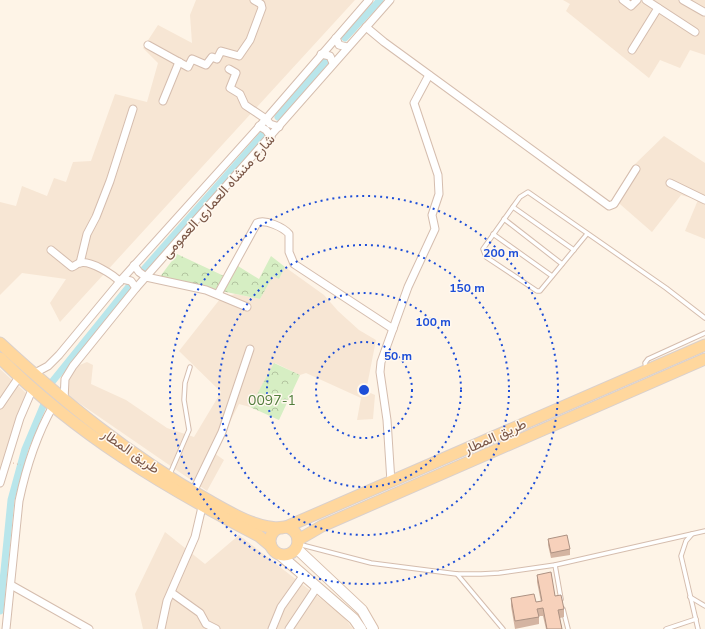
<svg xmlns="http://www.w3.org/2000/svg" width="705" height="629" font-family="'Nunito Sans',Vazirmatn,sans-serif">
<defs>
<pattern id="park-crowns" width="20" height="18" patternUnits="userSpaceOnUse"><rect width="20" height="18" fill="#d6eec3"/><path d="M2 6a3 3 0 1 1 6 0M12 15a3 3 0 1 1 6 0" fill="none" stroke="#b3c4a0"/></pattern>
</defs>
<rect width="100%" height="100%" fill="#fef4e7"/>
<g fill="#f7e6d4">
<polygon points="196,0 355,0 60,322 50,303 66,279 22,273 0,295 0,202 16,206 22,186 47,196 54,178 66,182 73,162 91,161 115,94 147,102 158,63 143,48 158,25 192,43 190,15"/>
<polygon points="563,0 705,0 705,55 690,50 680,68 660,60 649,78 566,11 570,4"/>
<polygon points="664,136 705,163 705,239 685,231 698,200 681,195 652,232 613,198 633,166"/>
<polygon points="285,267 324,295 338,311 359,330 376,340 366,391 375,395 373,419 357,420 361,398 306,373 300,375 275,363 250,407 239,404 214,453 224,460 207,491 63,392 72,368 87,362 93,365 91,384 126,400 167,428 194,437 221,392 179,351 220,299 235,294 260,299 273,275 279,278"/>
<polygon points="0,369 26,393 0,471"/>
<polygon points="165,532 205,564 239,535 343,616 353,629 143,629 135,594"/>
</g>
<g fill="url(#park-crowns)">
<polygon points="177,254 224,276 233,263 259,279 271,256 285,267 279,279 273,276 260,299 159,278"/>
<polygon points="274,363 300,375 279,420 250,407"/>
</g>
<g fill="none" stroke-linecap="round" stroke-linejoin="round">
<g stroke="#b9e6eb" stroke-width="7">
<polyline points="345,38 380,0"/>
<polyline points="278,117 326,61"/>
<polyline points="144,269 263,134"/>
<polyline points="52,382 131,284"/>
<polyline points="0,611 11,500 25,449 44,404"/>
</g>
<defs>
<g id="lane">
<polyline points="513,207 574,250"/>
<polyline points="504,219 562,264"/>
<polyline points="493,234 552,276"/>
<polyline points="587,234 540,291 537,291 486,257 483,249 520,197 528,192 666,288 705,318"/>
<polyline points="646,368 645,363 648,359 705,333"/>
<polyline points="170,474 189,430 184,400 185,383 190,367"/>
<polyline points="692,534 686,541 681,556 698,629"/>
<polyline points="298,544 371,563 457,574 481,574 499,573 555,565 705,531"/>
<polyline points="555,565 561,599"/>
<polyline points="457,574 503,629"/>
<polyline points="690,597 705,606"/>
<polyline points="563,609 568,629"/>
<polyline points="666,629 696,619"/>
</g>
<g id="street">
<polyline points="623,0 631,6 637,0"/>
<polyline points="646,0 695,32"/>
<polyline points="683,0 704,12"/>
<polyline points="366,27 384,42 609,206 614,204 636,169"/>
<polyline points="336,38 339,45 347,47"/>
<polyline points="148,45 188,67 192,59 206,65 212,57 217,59 221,51 239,56 250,40 262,8 261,4 254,0"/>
<polyline points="632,50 658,8"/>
<polyline points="321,54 330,56 333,63"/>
<polyline points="229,69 236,73 230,88 240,94 245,105 266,119 270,124 279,127"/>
<polyline points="163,101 179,62"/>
<polyline points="259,126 266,130 271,137"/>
<polyline points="670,183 705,200"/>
<path d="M 51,250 L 72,267 C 75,266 77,263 80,263 C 90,260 114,275 120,282"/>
<polyline points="80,263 87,234 96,217 110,181 133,109"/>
<polyline points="134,265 139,272 146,277 206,290 247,307"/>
<polyline points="122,279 131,281 136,288"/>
<path d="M 218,294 L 257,223 C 265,219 283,227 289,234 L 289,252 L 294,264 L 393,329"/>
<polyline points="33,374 48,366 59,355 122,279 266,119 369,0"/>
<polyline points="64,400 65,379 73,366 136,288 390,0"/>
<polyline points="0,405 19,377"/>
<polyline points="391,482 387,420 380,372 381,362 408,287 435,229 432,215 439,194 438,175 414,103 429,75"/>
<polyline points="0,483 20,418 32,390"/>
<polyline points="193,492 222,432 250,349"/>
<polyline points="11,585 89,629"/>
<polyline points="172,593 200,613 206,624 216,629"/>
<path d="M 6,629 L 19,501 C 26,468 36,436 53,406"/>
<polyline points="161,629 167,601 195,537 202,507"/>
<polyline points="272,629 281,607 303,576"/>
<polyline points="289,629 317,587"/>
</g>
<g id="secondary">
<polyline points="296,548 362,610 373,629"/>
<polyline points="279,554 354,619 361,629"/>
</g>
<g id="primary">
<path d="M 0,343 C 64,402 130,456 206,499 C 229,512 254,528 282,528"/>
<path d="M 0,358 C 77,435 163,486 259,536 L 271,546"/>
<polyline points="286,527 705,345"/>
<circle cx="284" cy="541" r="14"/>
<polyline points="298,540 322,526 705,359"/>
</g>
</defs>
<use href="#lane" stroke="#d5bdae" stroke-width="5.5"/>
<use href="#street" stroke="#d5bdae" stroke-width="9"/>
<use href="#secondary" stroke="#d8bdaa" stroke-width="12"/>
<use href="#primary" stroke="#dad0cc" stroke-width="13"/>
<polyline stroke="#ddb49e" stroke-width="1" stroke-dasharray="1 3" stroke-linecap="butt" points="13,463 21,465"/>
<use href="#lane" stroke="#fff" stroke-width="3.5"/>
<use href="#street" stroke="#fff" stroke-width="7"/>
<use href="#secondary" stroke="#fff" stroke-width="10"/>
<use href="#primary" stroke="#ffd79d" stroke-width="11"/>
</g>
<g fill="#d4b4a1">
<polygon points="548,539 570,549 570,555 551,558 548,545"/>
<polygon points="537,575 555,596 564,609 564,617 560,618 562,629 546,629 543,616 539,616 539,624 515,629 511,606 511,598 536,602 541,602 537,582"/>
</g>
<g fill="#f7d1bb" stroke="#ad9283">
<polygon points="567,535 570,549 551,553 548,539"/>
<polygon points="551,572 555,596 561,595 564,609 558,610 562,629 547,629 543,608 537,609 539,617 515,621 511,598 534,594 536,602 542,601 537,575"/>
</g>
<g fill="none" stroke="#1d4ed8" stroke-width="2" stroke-dasharray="2 4">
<circle cx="364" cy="390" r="48"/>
<circle cx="364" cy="390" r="97"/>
<circle cx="364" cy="390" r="145"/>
<circle cx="364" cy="390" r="194"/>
</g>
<g text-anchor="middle" stroke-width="3" stroke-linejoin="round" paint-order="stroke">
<g font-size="14" fill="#7c5848" stroke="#fff8ef">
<text transform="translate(218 196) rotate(-48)" y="5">شارع منشاه العمارى العمومى</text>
<text transform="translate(495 436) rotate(-24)" y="5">طريق المطار</text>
<text transform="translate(131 451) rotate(35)" y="5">طريق المطار</text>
</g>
<g font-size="14" fill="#527d3c" stroke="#fff8ef">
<text x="272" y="405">0097-1</text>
</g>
</g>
<circle cx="364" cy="390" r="6" fill="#1d4ed8" stroke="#fff8ef" stroke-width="2"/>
<g font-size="12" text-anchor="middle" font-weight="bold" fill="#1d4ed8" stroke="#fff8ef" stroke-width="3" stroke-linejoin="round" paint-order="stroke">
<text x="501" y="257">200 m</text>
<text x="467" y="292">150 m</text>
<text x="433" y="326">100 m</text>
<text x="398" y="360">50 m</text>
</g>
</svg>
